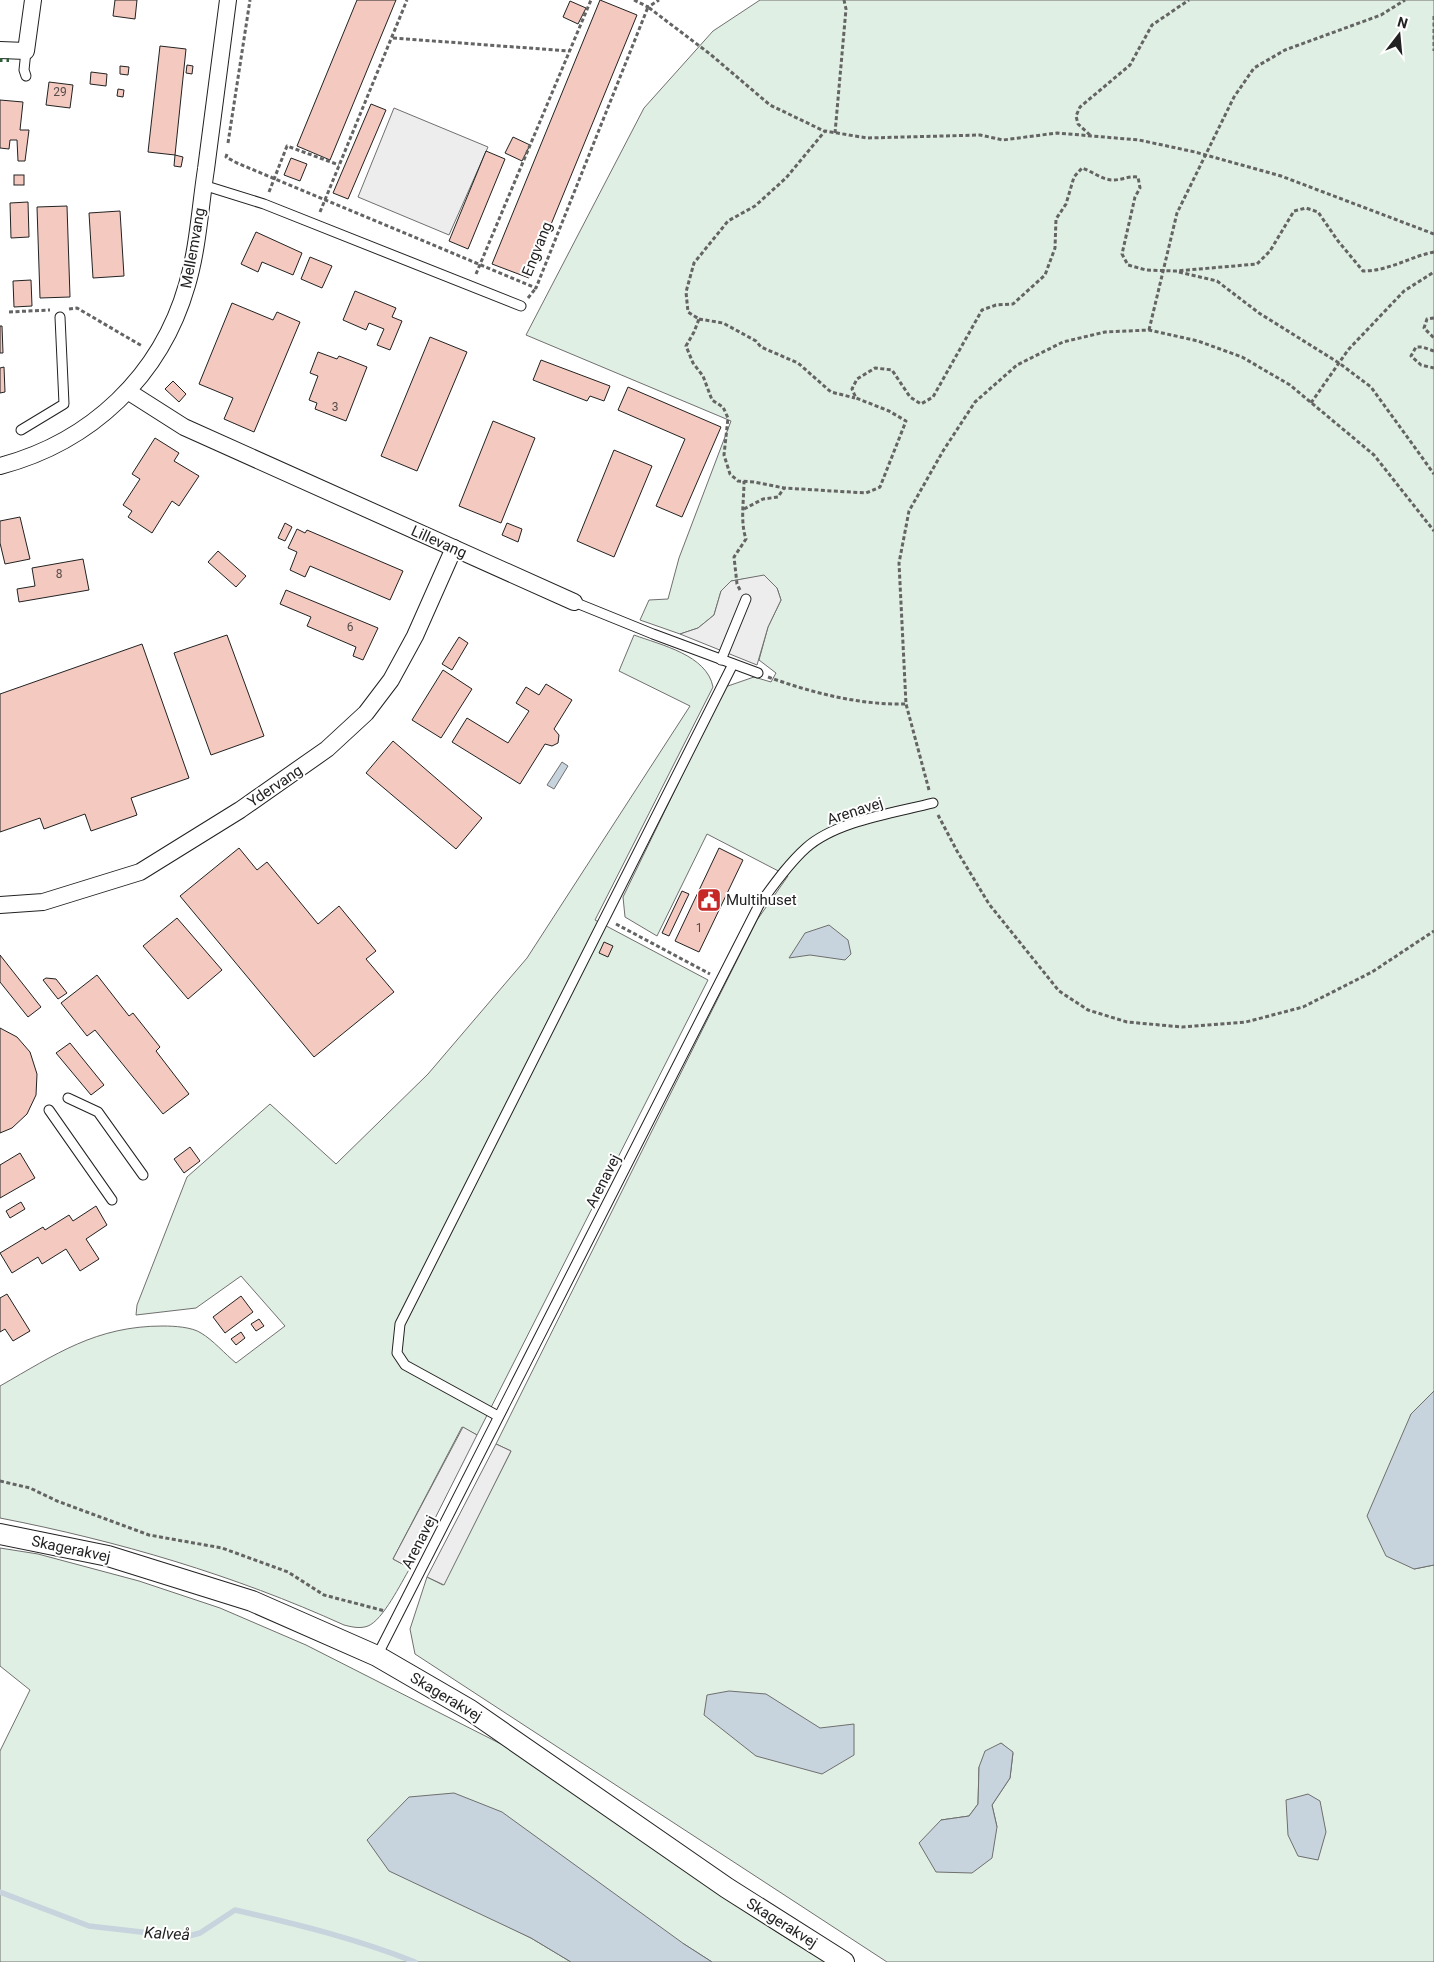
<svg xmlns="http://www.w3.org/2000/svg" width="1434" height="1962" font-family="Roboto,sans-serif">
<rect width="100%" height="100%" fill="#fff"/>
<g fill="#e0efe3" stroke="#6f6f6f" fill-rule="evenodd">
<path d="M 760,0 L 1434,0 L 1434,1391 L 1411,1414 L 1414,1569 L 1434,1565 L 1434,1962 L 887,1962 L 415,1654 L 410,1629 L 427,1577 L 443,1585 L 511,1451 L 496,1444 L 757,920 L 788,876 L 707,834 L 657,936 L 625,917 L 623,897 L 725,687 L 754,677 L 771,682 L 776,673 L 759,660 L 768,627 L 781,600 L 777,588 L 763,576 L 731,581 L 721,591 L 714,615 L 698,628 L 680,634 L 640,620 L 649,600 L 668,599 L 679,558 L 731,421 L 526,335 L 644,108 L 713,31 ZM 1001,1743 L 1013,1753 L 1010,1778 L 992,1805 L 997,1827 L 941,1820 L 969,1816 L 978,1804 L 979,1767 Z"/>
<path d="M 634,635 C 661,645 707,655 713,687 L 595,920 L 708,980 L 477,1435 L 462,1427 L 393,1559 L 410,1568 C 401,1583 383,1620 368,1626 C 360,1629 352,1627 344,1625 C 234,1575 118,1541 0,1518 L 0,1386 C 56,1354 96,1326 163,1326 C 174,1326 192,1327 201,1333 C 213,1340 225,1354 236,1363 L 285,1326 L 241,1276 L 196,1308 L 136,1315 L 137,1305 L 187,1177 L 270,1104 L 336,1164 L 428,1074 L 527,958 L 690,706 L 619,671 Z"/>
<polygon points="0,1548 38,1554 139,1581 220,1608 306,1645 503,1745 780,1934 826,1962 712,1962 684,1944 495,1920 531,1938 571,1962 0,1962 0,1751 30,1690 0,1666"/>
</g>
<g fill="#ededed" stroke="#6f6f6f">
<polygon points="394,108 488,147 449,235 358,197"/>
<polygon points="764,575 777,588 781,600 768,627 757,665 680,634 698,628 714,615 721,591 731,581"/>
<polygon points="463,1427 477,1435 410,1568 393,1559"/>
<polygon points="496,1444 511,1451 444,1585 427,1577"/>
</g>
<g fill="#c7d3dd" stroke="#6f6f6f">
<polygon points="562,762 568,766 554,789 547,785"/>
<polygon points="829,925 848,940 851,954 845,960 810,955 789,958 805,933"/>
<polygon points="1434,1391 1434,1565 1414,1569 1386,1556 1367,1516 1411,1414"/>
<polygon points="729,1691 766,1694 820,1728 854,1724 854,1755 822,1774 756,1756 704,1715 707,1695"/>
<polygon points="1001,1743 1013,1752 1010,1778 992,1805 997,1827 992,1858 972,1873 936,1872 919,1843 941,1820 969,1816 978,1804 979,1767 985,1751"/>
<polygon points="454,1793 502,1812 684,1944 712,1962 571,1962 531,1938 389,1871 367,1840 409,1797"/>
<polygon points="1308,1794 1320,1801 1326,1832 1318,1860 1298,1856 1288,1835 1286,1800"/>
</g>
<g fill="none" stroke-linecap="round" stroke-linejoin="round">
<path stroke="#c7d3dd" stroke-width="5.5" d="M 0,1892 L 89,1926 L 185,1937 L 200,1933 L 235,1910 C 297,1924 357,1939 415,1962"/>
</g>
<g fill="#f3c9c0" stroke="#222">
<polygon points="115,0 137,0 135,19 113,16"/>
<polygon points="357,0 396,0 330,160 297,146"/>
<polygon points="600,0 637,15 529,278 492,264"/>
<polygon points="570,1 586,8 578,24 563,17"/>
<polygon points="160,46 186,49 175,155 148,152"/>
<polygon points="187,65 193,66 192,74 186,73"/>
<polygon points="120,66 129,67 128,75 120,74"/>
<polygon points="91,72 107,74 106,86 90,84"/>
<polygon points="49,82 73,85 70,108 46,105"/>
<polygon points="118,89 124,90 123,97 117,96"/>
<polygon points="0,100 23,102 20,130 29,130 25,161 18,161 17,140 10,140 9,149 0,148"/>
<polygon points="371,104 386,110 348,199 333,193"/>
<polygon points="513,137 530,145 522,161 505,153"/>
<polygon points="486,151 505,159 468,249 449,241"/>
<polygon points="175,155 183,157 181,167 174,166"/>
<polygon points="291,158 307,164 300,181 284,175"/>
<rect x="14" y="175" width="10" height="10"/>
<polygon points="28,202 29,237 11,238 10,203"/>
<polygon points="67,206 70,297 40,298 37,207"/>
<polygon points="120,211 124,276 93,278 89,213"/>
<polygon points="256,232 302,253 293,275 262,262 258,272 241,264"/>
<polygon points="310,257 332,266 322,288 301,279"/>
<polygon points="31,280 32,306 14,307 13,281"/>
<polygon points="355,291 396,308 392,317 402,321 390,350 377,345 384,329 369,323 366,330 343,320"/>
<polygon points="232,303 273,320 277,312 300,322 254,432 224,419 233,398 199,384"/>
<polygon points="0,326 2,326 3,353 0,353"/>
<polygon points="430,337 467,352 417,471 381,456"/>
<polygon points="318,352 337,359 339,356 367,367 346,421 315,409 317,403 309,400 318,376 310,373"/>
<polygon points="541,360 610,386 604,401 590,396 587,401 533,380"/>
<polygon points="4,367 5,392 0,393 0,368"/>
<polygon points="173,381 186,394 179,402 165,389"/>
<polygon points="628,387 721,427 682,517 656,506 685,439 618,410"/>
<polygon points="493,421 535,438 501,523 459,506"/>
<polygon points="155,438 179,453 174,461 199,476 179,506 172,501 152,533 128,517 132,511 123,505 140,479 132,474"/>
<polygon points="614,450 652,466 614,557 577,541"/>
<polygon points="20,517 30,559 5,564 0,543 0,521"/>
<polygon points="285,523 292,527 285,541 278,538"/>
<polygon points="507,523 522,529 518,542 502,535"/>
<polygon points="297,529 305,533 307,530 403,571 390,600 310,566 305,577 290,570 297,552 288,548"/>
<polygon points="218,551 246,576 236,587 208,562"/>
<polygon points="83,559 89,590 19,602 17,589 35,586 32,568"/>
<polygon points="286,590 378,628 363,660 353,656 356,647 307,626 311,617 280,604"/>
<polygon points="227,635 264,736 211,755 174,653"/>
<polygon points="459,637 468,643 452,670 442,664"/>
<polygon points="142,644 189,778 131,798 137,815 91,831 85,814 44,829 40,818 0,832 0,694"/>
<polygon points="443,670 472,689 441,738 412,720"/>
<polygon points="546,684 572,700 554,729 559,735 558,743 552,746 545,744 520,784 452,742 467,718 508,743 529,711 516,703 526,687 539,695"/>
<polygon points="393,741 482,818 456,849 366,773"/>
<polygon points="239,848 257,870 267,862 318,924 339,906 376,951 366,959 394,992 314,1057 180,896"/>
<polygon points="719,848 743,860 699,952 675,941"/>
<polygon points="682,891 689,894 669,936 662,933"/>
<polygon points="177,918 222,970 188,999 143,946"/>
<polygon points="604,942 613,946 608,957 599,953"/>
<polygon points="0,955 41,1007 28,1017 0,982"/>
<polygon points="97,975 129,1016 133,1013 160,1047 156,1051 189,1094 163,1114 95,1030 87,1036 61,1003"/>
<polygon points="46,978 56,979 67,993 58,999 43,980"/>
<polygon points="0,1028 17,1037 30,1052 37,1074 36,1095 27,1114 12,1128 0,1133"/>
<polygon points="70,1043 104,1085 91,1095 56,1053"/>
<polygon points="190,1147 200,1161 184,1173 174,1159"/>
<polygon points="20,1153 35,1178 0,1198 0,1165"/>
<polygon points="21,1202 25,1209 10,1218 6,1211"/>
<polygon points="96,1206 107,1225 86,1239 99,1259 80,1271 66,1249 42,1264 38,1257 12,1273 0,1253 43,1227 45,1230 69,1215 73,1221"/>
<polygon points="7,1294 30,1331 13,1341 5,1329 0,1332 0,1298"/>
<polygon points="241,1296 253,1312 225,1333 213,1317"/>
<polygon points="259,1319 264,1326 256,1331 251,1324"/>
<polygon points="241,1332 245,1338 236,1345 231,1339"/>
</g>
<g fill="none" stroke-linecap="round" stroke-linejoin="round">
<defs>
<g id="service">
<polyline points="26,51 24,70 26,76"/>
<polyline points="203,185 264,204 521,306"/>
<polyline points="21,430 64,404 60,317"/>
<polyline points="574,602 653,634 758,673"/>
<polyline points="721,660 746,599"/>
<polyline points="68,1098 98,1112 143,1175"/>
<polyline points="49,1110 112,1200"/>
<polyline points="498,1416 405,1365 397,1353 400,1324 733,664"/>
<path d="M 377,1656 L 759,905 C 773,886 788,864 806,848 C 836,821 894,813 933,803"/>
</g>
<g id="minor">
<polyline points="0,50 26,51 33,0"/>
<polyline points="129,392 184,427 574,602"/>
<path d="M 0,466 C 91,442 161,376 187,285 C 198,248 200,208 206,169 C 213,113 221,56 228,0"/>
<polyline points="0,905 43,902 140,872 240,810 327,749 366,713 391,680 415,636 454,548"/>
</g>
<polyline id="tertiary" points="0,1534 108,1556 252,1601 377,1656 470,1710 727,1888 844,1962"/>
</defs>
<use href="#service" stroke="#222" stroke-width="11"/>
<use href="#minor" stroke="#222" stroke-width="18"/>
<use href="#tertiary" stroke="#222" stroke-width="22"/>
<g stroke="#646464" stroke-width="3" stroke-dasharray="4 2.5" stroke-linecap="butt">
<polyline points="634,0 648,7 659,0"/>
<polyline points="1434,16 1434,51"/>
<polyline points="393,38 569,51"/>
<polyline points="835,133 846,9 844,0"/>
<polyline points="1090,135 1078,124 1076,116 1080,107 1130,65 1152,25 1189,0"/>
<polyline points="228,143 250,0"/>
<polyline points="227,154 226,157 237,163 536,288 648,7 710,54 770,105 824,131"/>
<polyline points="269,192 287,146 339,165"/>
<polyline points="320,212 407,0"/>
<path d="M 1434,234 L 1281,176 L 1195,152 L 1139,140 L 1057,133 L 1003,140 L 980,135 L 867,138 L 825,131 L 786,178 L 755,206 L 728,221 L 694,263 L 686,292 L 688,312 L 699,319 L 694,332 L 686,346 L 693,363 L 703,376 L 712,400 L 723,407 L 728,418 L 724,455 L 730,474 L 738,481 L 754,482 L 784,488 L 866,493 L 880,487 L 906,421 L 889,411 L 856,398 L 852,389 L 857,379 L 875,368 L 892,370 L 910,397 L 921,404 L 933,397 L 982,310 L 996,305 L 1013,304 L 1045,275 L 1055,248 L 1056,219 L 1066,204 L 1074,177 L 1082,168 C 1092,171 1102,180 1113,180 C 1122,180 1128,176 1138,177 L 1140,188 L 1135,197 L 1122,254 L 1128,265 L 1146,270 L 1176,271 L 1257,264 L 1270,251 L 1294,211 L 1306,208 L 1318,212 L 1338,241 L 1363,271 C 1389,271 1409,257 1434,252"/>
<polyline points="1179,272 1217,281 1259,313 1339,363 1371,387 1434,474"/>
<polyline points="476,274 591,0"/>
<polyline points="528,298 536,288"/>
<polyline points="69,309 77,308 142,346"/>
<polyline points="9,312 50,310"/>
<polyline points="1434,318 1427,319 1424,328 1434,338"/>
<polyline points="699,319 723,323 756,341 761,347 798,363 831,392 855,398"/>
<polyline points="1149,330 1177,213 1234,97 1254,68 1285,50 1381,15 1405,0"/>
<polyline points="1434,351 1422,347 1416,347 1411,356 1421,365 1434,368"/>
<polyline points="1311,403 1348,350 1404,291 1434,272"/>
<polyline points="744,509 763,499 778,497 784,488"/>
<path d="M 740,590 L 737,584 L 734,557 L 746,539 C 740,521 744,501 744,481"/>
<path d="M 768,677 C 813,693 859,705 906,704"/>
<polyline points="929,790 906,704 899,563 909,511 943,451 975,402 1017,365 1063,342 1105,332 1149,330 1198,341 1242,357 1290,385 1374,455 1434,531"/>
<polyline points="938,815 957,851 989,904 1059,991 1088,1010 1127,1022 1182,1027 1246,1022 1303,1007 1372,972 1434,931"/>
<polyline points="616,924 710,974"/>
<polyline points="0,1481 30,1488 57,1501 149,1535 222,1548 288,1572 324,1595 385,1611"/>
</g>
<use href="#service" stroke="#fff" stroke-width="9"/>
<use href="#minor" stroke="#fff" stroke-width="16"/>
<use href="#tertiary" stroke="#fff" stroke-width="20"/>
<polyline stroke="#2f5e38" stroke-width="4" stroke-dasharray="2.5 4" stroke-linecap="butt" points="0,60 10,60"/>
</g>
<defs>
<symbol id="civic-square" viewBox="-11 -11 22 22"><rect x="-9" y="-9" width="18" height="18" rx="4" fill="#c62828" stroke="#fff"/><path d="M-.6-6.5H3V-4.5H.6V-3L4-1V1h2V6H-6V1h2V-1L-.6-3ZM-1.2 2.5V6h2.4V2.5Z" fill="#fff"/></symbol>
</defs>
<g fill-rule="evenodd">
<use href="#civic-square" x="695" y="886" width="28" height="28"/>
</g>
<g text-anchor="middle" stroke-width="4" stroke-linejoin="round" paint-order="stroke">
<g font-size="12" fill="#564c4a">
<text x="60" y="96">29</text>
<text x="335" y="411">3</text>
<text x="59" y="578">8</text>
<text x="350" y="631">6</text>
<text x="699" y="932">1</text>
</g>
<g font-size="15" fill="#222" stroke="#fff">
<text transform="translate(193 248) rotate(-80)" y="5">Mellemvang</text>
<text transform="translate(537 249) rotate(-68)" y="5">Engvang</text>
<text transform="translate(439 542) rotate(24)" y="5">Lillevang</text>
<text transform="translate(275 786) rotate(-34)" y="5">Ydervang</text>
<text transform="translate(855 811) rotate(-18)" y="5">Arenavej</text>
<text transform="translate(603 1181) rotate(-63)" y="5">Arenavej</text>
<text transform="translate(419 1542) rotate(-63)" y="5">Arenavej</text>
<text transform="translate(71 1549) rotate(12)" y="5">Skagerakvej</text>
<text transform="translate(446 1697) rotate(31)" y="5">Skagerakvej</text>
<text transform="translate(782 1923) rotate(32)" y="5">Skagerakvej</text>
</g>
<g font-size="15" fill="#222" stroke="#fff" text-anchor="start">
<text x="726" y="905">Multihuset</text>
</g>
<g font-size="16" font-style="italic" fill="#222" stroke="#fff">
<text transform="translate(167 1933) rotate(3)" y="6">Kalveå</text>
</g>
</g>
<g transform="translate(1399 35) rotate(16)" stroke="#ffffff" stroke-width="4" paint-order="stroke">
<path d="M0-4L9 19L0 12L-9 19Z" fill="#222222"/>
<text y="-8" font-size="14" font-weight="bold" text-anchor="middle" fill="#222222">N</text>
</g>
</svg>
